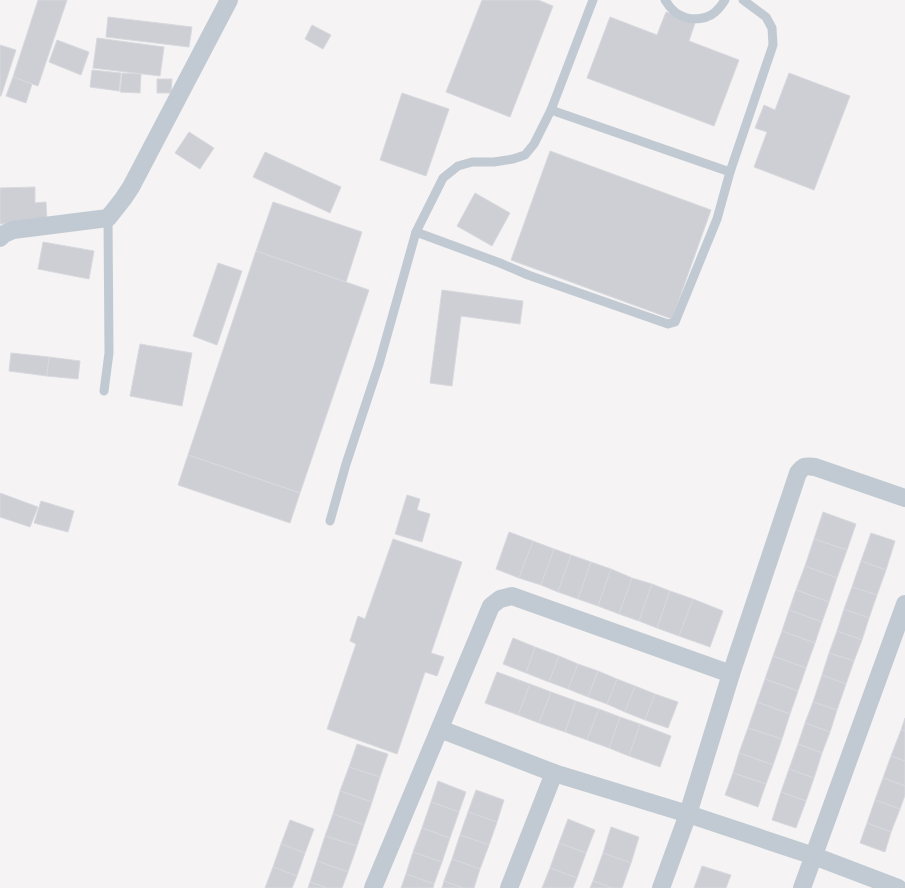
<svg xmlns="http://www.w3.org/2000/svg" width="905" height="888" font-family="Poppins,sans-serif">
<rect width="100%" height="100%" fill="#f5f3f3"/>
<g fill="#cdcfd5" stroke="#d7d9de">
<polygon points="38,0 67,0 38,86 13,77"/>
<polygon points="482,0 538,0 553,6 510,117 446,92"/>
<polygon points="666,12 695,23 689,41 739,60 714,126 587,78 610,17 657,35"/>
<polygon points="108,17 192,27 189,47 106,37"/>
<polygon points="312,25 331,35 323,49 305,39"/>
<polygon points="97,38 164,47 160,76 93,68"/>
<polygon points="57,40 89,52 81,75 49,62"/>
<polygon points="0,45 16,50 1,96 0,96"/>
<polygon points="92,70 121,73 119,91 90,87"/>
<polygon points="122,73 141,74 140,93 120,92"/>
<polygon points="789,73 850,96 814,190 754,167 767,132 755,128 764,105 775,110"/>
<polygon points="13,77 32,84 26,103 6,96"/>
<polygon points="157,79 172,79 171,93 157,93"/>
<polygon points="402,93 449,109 426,176 380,160"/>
<polygon points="189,132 214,148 200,169 175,153"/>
<polygon points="550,151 711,210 672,319 511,260"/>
<polygon points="265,152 341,187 330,213 253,177"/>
<polygon points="35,187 35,203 46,202 47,222 0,224 0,188"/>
<polygon points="475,193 510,213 492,246 457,226"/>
<polygon points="273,202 362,232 346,282 256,251"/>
<polygon points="43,242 94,251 89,279 38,269"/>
<polygon points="256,251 369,290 300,493 188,455"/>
<polygon points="218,263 242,271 217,345 193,336"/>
<polygon points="442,290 523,301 520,324 461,316 452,386 430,383"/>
<polygon points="140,344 192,353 182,406 130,396"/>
<polygon points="11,353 49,357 47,376 9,371"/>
<polygon points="49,357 80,361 78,379 47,376"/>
<polygon points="188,455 300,493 290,523 178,485"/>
<polygon points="0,493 38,507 30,527 0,517"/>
<polygon points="407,495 420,499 417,510 430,514 422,542 395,534"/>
<polygon points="41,501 74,511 68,532 34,523"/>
<polygon points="823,512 856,524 847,550 814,539"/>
<polygon points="509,532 533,541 519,578 496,569"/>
<polygon points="871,533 895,541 886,570 861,561"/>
<polygon points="393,539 462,562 431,653 444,657 437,676 425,672 397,754 327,729 356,644 350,641 358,616 365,619"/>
<polygon points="814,539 847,550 837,578 805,566"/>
<polygon points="533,541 554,549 541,585 519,578"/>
<polygon points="554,549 571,555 558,592 541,585"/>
<polygon points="571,555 591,562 578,599 558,592"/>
<polygon points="861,561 886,570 877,595 852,587"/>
<polygon points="591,562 611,569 598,606 578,599"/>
<polygon points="805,566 837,578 829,602 796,590"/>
<polygon points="611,569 632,578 619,614 598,606"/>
<polygon points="632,578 652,584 639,621 619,614"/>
<polygon points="652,584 670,591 657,628 639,621"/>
<polygon points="852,587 877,595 869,618 844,609"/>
<polygon points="796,590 829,602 822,622 789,610"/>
<polygon points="670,591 693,599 679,636 657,628"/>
<polygon points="693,599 723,611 710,647 679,636"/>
<polygon points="844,609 869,618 862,640 837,631"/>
<polygon points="789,610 822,622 815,643 782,631"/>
<polygon points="782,631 815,643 806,668 773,656"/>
<polygon points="837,631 862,640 854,661 829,653"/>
<polygon points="513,638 535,647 526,673 503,664"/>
<polygon points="535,647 559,656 549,682 526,673"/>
<polygon points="829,653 854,661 846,684 822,675"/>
<polygon points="559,656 578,664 568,689 549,682"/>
<polygon points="773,656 806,668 798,691 765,679"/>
<polygon points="578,664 598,671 588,697 568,689"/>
<polygon points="598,671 617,679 607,704 588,697"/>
<polygon points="497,672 530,684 518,715 485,703"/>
<polygon points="822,675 846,684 837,710 813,702"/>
<polygon points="617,679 635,686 625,712 607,704"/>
<polygon points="765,679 798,691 790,714 757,702"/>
<polygon points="530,684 551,692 539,723 518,715"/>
<polygon points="635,686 655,694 645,720 625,712"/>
<polygon points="551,692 576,701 565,732 539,723"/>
<polygon points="655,694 678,702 668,728 645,720"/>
<polygon points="576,701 599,709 587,740 565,732"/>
<polygon points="757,702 790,714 782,739 748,728"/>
<polygon points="813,702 837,710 830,732 805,723"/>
<polygon points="599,709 620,717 609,748 587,740"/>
<polygon points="620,717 640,724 629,756 609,748"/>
<polygon points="905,718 905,731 901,730"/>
<polygon points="805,723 830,732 822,753 798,744"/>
<polygon points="640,724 671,736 660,767 629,756"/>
<polygon points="748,728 782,739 773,765 739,753"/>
<polygon points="901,730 905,731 905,761 891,756"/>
<polygon points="357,744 388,754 380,777 349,767"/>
<polygon points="798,744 822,753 814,778 789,769"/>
<polygon points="739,753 773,765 766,784 733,773"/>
<polygon points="891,756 905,761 905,786 883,778"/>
<polygon points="349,767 380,777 372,802 340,791"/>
<polygon points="789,769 814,778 806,801 781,792"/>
<polygon points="733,773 766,784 758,807 725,795"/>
<polygon points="883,778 905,786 905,795 900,809 875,800"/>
<polygon points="438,781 466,792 459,812 431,802"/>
<polygon points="476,790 504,800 497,822 468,812"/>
<polygon points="340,791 372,802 364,825 333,814"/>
<polygon points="781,792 806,801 796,828 772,820"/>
<polygon points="875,800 900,809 891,832 867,823"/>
<polygon points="431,802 459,812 450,838 422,828"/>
<polygon points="468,812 497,822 489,845 460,835"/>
<polygon points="333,814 364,825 357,846 325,836"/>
<polygon points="568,819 595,830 586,853 559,843"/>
<polygon points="290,820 314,829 305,853 281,844"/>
<polygon points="867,823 891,832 885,852 860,843"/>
<polygon points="611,827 639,837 631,863 603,853"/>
<polygon points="422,828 450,838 442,862 413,852"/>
<polygon points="460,835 489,845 480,869 452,859"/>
<polygon points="325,836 357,846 348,872 317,861"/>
<polygon points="559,843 586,853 577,878 550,868"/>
<polygon points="281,844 305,853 297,876 273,867"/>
<polygon points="413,852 442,862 434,884 406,874"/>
<polygon points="603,853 631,863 622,888 613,888 593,881"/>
<polygon points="452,859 480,869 474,888 463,888 444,881"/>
<polygon points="317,861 348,872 342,888 327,888 310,882"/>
<polygon points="702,866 731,875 726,888 694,888"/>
<polygon points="273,867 297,876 292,888 265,888"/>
<polygon points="550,868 577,878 573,888 542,888"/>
<polygon points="406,874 434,884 433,888 401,888"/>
<polygon points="444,881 463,888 442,888"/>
<polygon points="593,881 613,888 590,888"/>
<polygon points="310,882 327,888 308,888"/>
</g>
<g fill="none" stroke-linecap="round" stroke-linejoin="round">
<g stroke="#c1cad2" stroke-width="9">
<path d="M 665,0 C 669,6 672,11 678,14 C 691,22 710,20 719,8 C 721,6 723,3 725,0"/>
<polyline points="551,110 730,172"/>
<polyline points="416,232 500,263 528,275 668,324 675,322 717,219 730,172 773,45 772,28 766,17 743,0"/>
<polyline points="104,391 109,353 108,218"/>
<polyline points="330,521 346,464 379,364 416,232 443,178 458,166 472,162 494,162 513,159 525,155 534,144 551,110 593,0"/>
</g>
<g stroke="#c1cad2" stroke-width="18">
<polyline points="0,238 4,234 13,230 108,218 123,199 131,187 229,0"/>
<polyline points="440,729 554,773 688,814 814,856 898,888"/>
<polyline points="373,888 491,606 500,599 512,596 731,674"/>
<polyline points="509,888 554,773"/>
<path d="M 661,888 L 688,814 L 731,674 L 798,473 C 804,465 806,466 815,467 L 905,498"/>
<polyline points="802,888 905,604"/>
</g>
</g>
</svg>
